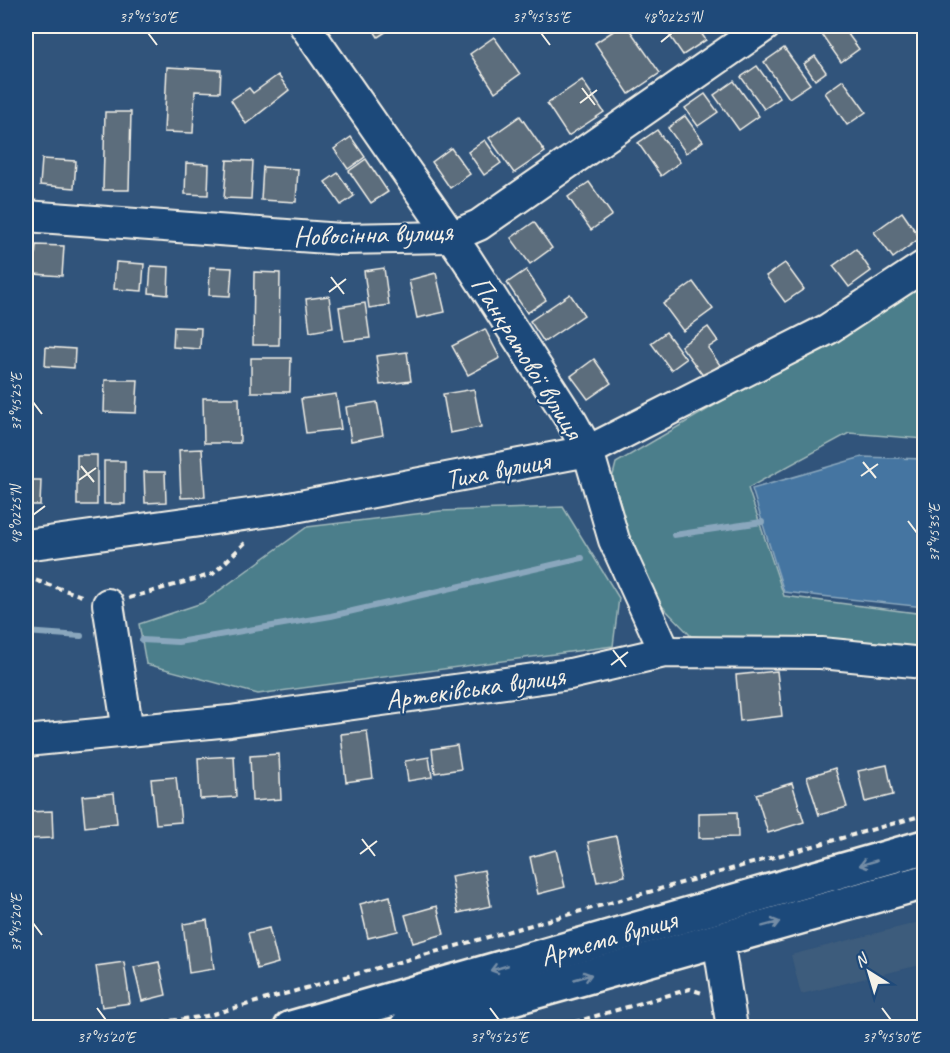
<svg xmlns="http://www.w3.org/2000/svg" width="950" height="1053" font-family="Caveat,sans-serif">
<rect width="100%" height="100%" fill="#31547b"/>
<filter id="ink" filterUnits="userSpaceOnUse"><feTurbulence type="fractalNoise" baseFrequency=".0167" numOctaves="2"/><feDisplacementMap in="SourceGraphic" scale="12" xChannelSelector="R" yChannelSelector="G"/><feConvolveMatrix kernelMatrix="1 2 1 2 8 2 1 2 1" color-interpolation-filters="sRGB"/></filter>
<g filter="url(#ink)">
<polygon fill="#3e5c7b" points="924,921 924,964 801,994 791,955"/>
<g fill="#4b7e8b" stroke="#a0b8ba" stroke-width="1.5">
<polygon points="924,275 924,439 849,433 748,488 784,596 924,614 924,648 887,643 736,640 691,636 660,604 609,491 616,463 744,388"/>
<polygon points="563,507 619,598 613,646 258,694 146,664 139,624 202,603 307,527 441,511"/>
</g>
<polygon fill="#4475a1" stroke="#8aa7bd" stroke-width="1.5" points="862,457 924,459 924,607 784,592 752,489"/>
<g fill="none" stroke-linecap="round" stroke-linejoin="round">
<g stroke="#8aa7bd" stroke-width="6">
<polyline points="674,535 762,522"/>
<polyline points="26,632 81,636"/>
<polyline points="142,640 178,642 331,616 582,558"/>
</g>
</g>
<g fill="#5c6d7c" stroke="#f4f1e8" stroke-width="1.5">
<polygon points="371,26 395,26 378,37"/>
<polygon points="621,26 627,26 660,73 629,94 595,43"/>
<polygon points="663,26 696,26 706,40 683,55"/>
<polygon points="828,26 842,26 859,49 841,62 820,32"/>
<polygon points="494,37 520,74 495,92 470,54"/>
<polygon points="784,48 810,84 789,98 764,62"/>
<polygon points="815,56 826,72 815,80 804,64"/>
<polygon points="757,66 780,98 764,109 741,77"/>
<polygon points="167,67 221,70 220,92 195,91 193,133 164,132"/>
<polygon points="278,75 289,90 246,124 231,100 249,88 253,93"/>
<polygon points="582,80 604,112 568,136 547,104"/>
<polygon points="843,80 866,112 847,125 825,93"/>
<polygon points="734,81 759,116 739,130 714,95"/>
<polygon points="705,94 718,112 698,126 685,108"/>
<polygon points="105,112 131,112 129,190 103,190"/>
<polygon points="520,116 545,152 514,173 489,138"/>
<polygon points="685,116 703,141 686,153 668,128"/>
<polygon points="657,130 680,162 661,176 638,143"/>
<polygon points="351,137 365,157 348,169 334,149"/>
<polygon points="485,140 501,163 484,175 468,152"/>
<polygon points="451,148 470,174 450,188 432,162"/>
<polygon points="42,159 76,161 74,188 40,185"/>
<polygon points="366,159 388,192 371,203 349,171"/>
<polygon points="227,160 253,161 251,199 224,198"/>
<polygon points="186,163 209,164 208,195 185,194"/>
<polygon points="263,167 298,169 296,202 261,200"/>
<polygon points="338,173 354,196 341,205 325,182"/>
<polygon points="589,182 612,215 591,230 568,197"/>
<polygon points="902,212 920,238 893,258 874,232"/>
<polygon points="534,222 552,248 530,264 511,238"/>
<polygon points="36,245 64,246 62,276 34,274"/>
<polygon points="856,249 871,271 849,287 833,266"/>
<polygon points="116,262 144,264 142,291 114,289"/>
<polygon points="785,263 804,289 785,302 766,276"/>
<polygon points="151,266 169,267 168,295 149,293"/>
<polygon points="210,267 232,268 230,296 209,295"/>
<polygon points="384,268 389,305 369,308 364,271"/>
<polygon points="526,270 546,300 527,313 507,283"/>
<polygon points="254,272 280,273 279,345 253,345"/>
<polygon points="436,273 445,312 417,318 409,280"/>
<polygon points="693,282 713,309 683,331 663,304"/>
<polygon points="570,294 584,315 544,342 530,321"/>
<polygon points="329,296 333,328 310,332 306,299"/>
<polygon points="365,303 370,338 344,341 339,307"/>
<polygon points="174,327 201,328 200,349 173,347"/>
<polygon points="708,327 718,341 708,348 720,365 704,377 681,346"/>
<polygon points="485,329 500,358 468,375 452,346"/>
<polygon points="666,332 686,359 671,370 651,343"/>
<polygon points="46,347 75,349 74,368 45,366"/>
<polygon points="407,352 411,381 380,385 376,356"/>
<polygon points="251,358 291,358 290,392 251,392"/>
<polygon points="594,359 611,383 588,399 571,376"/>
<polygon points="105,380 138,380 136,413 104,412"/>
<polygon points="474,389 481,427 450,433 443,394"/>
<polygon points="336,394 341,429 306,433 301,399"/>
<polygon points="203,398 239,398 240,443 204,443"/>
<polygon points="377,402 383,435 351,441 346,407"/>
<polygon points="202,449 205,497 181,498 179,450"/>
<rect x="77" y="455" width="20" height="50"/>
<rect x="104" y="461" width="21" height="43"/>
<polygon points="144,472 165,472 166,502 145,503"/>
<polygon points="26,480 41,480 40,505 26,505"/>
<polygon points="777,671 782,716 740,721 736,675"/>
<polygon points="367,731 373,778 346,782 341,734"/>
<polygon points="457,745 461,769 435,773 432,749"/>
<polygon points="279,754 281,799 252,801 250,756"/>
<polygon points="234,756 236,797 200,799 198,758"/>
<polygon points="429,757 432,777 408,781 405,761"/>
<polygon points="887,765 893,795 865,802 858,771"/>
<polygon points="835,768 847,807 819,815 807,777"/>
<polygon points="176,777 181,822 156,824 151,779"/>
<polygon points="792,783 804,822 768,833 756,794"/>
<polygon points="114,793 117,823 85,827 82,796"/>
<polygon points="52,811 53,838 26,839 26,812"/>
<polygon points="737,812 738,837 699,838 699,813"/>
<polygon points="616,836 625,876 597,882 588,842"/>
<polygon points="556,850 565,887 538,894 530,857"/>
<polygon points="484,870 491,906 458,913 451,876"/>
<polygon points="390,896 398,931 368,938 360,904"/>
<polygon points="437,906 444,934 413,943 405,915"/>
<polygon points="207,920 214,969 189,973 183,924"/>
<polygon points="269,928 278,963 257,969 248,933"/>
<polygon points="124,962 130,1003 102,1007 96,966"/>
<polygon points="159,962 166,995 142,1001 134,967"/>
</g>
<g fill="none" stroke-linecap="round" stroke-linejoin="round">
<defs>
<g id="minor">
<polyline points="305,26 467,259 572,422 588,451 614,540 665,652"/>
<polyline points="26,216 341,239 451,237 479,225 765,26"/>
<polyline points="26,545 279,510 588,451 828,329 924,266"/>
<polyline points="108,604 128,731"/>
<polyline points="26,741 230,721 570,674 665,652 821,653 924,663"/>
<polyline points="718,939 732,1028"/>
</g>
<g id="major">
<polyline points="291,1028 924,847"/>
<polyline points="406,1028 924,882"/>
</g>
</defs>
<use href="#minor" stroke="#f4f1e8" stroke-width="34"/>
<use href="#major" stroke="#f4f1e8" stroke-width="38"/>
<g stroke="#f4f1e8" stroke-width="4" stroke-dasharray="6 4.5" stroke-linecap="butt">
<polyline points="26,577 85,597"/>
<polyline points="129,598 213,574 248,540"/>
<polyline points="119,1028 206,1016 924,815"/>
<polyline points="554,1028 690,989 702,993"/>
</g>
<use href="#minor" stroke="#1f4a7a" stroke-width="30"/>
<use href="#major" stroke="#1f4a7a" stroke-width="33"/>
</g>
<defs><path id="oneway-shaft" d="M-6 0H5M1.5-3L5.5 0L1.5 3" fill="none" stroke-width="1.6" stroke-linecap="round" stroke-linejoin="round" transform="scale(1.5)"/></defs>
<g stroke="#748da6">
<use href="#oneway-shaft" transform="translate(868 863) rotate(164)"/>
<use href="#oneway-shaft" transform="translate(771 924) rotate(-15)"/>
<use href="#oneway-shaft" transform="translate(499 968) rotate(164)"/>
<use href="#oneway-shaft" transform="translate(583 977) rotate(-16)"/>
</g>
</g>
<path fill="none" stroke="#f4f1e8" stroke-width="2" d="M 148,33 L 157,45M 541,33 L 550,45M 661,42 L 672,33M 582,88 L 595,105M 580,103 L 597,90M 331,277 L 344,294M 329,292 L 346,279M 33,402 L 42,414M 863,462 L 876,478M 81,466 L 94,482M 861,476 L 878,464M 79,480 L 96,468M 33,515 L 45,506M 908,521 L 917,533M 613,650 L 626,667M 611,665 L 628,652M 362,839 L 375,856M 360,854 L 377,841M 33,923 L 42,935M 97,1008 L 106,1020M 490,1008 L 499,1020M 882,1008 L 891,1020"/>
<g text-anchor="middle" stroke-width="4.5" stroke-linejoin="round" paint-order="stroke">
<g font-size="28" fill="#f4f1e8" stroke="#1f4a7a">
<text transform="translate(373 233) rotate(-2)" y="10">Новосінна вулиця</text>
<text transform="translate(528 357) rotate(58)" y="10">Панкратової вулиця</text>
<text transform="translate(497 469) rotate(-11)" y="10">Тиха вулиця</text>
<text transform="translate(475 687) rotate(-8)" y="10">Артеківська вулиця</text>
<text transform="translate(608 937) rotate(-16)" y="10">Артема вулиця</text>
</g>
</g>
<rect width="950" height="1053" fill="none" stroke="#1f4a7a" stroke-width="66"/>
<g transform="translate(869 972) rotate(323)" stroke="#1f4a7a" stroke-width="4.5" paint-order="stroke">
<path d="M0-4.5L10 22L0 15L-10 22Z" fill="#f4f1e8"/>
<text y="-9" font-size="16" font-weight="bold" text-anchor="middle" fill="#f4f1e8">N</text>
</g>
<rect x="33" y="33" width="884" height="987" fill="none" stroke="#f4f1e8" stroke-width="2"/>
<g font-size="15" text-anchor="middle" fill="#f4f1e8">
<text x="148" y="22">37°45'30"E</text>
<text x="541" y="22">37°45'35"E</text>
<text x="672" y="22">48°02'25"N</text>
<text transform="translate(16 402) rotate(-90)" y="5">37°45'25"E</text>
<text transform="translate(16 515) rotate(-90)" y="5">48°02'25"N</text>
<text transform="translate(934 533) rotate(-90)" y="5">37°45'35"E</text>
<text transform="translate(16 923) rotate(-90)" y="5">37°45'20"E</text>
<text x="106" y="1042">37°45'20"E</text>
<text x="499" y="1042">37°45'25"E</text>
<text x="891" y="1042">37°45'30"E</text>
</g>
</svg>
